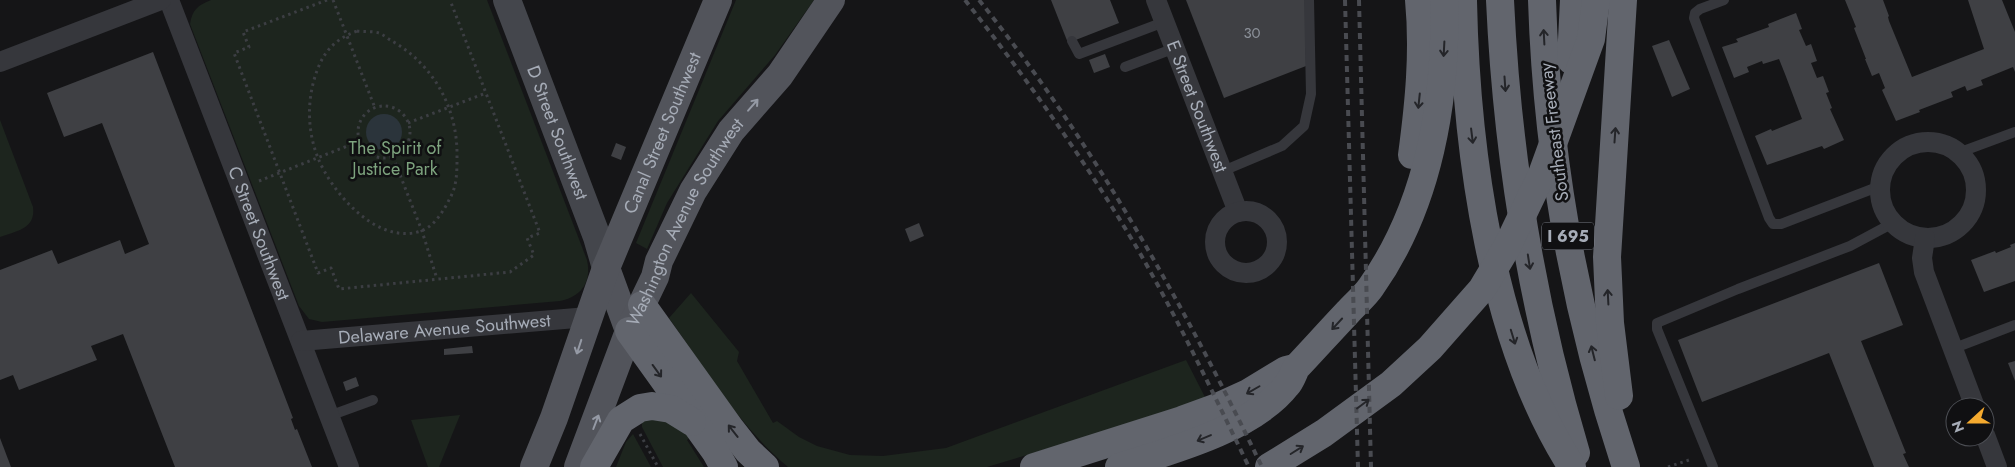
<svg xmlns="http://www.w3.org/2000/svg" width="2015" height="467" font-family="Jost,sans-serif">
<rect width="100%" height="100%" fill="#151517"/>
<g fill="#1d251e">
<path d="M 211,0 L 487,0 L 587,260 C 592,282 581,297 560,301 L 322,322 L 309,319 L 299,306 L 190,24 C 192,10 198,5 211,0 Z"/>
<polygon points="736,0 814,0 775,55 718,121 667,203 647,249 636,243"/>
<path d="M 0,120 L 33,207 C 36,229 16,231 0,237 Z"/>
<path d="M 691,293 L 739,352 L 737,361 L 773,423 L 777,421 L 799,437 L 817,446 L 850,455 L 883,456 L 946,448 L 1186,360 L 1207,401 L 987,467 L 788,467 C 739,426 706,370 669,318 Z"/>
<polygon points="460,415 439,467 428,467 411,420"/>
<polygon points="642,416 670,419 690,437 687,440 704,467 663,467 642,427"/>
<polygon points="633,434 651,467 616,467 626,442"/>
</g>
<circle fill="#2b343b" cx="384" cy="132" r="18"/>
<g fill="#3f4044">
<polygon points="1051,0 1110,0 1119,23 1068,43"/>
<polygon points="1186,0 1305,0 1306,66 1224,98"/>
<polygon points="1845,0 1883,0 1889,16 1888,17 1889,21 1912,77 1984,49 1968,0 2002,0 2015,32 2015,72 2013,67 1981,80 1983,85 1967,91 1965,86 1951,92 1953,97 1919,110 1920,112 1896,121 1882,90 1885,88 1879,73 1872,76 1865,59 1866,59 1854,28 1856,27"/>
<polygon points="1796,13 1802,29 1799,30 1806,46 1811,44 1817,61 1811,63 1817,78 1823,76 1829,92 1826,93 1832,108 1830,109 1844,140 1824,149 1822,146 1767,165 1755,136 1771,129 1772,131 1802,119 1785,74 1779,59 1763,64 1762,61 1747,67 1749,72 1734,78 1722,47 1738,42 1736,39 1769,27 1768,24"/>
<polygon points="1669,40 1690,89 1672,97 1652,46"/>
<polygon points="153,52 293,418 291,419 295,430 297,429 312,467 175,467 123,334 91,346 97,360 19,390 13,375 0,380 0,270 52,250 58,264 120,240 125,254 149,244 102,123 64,137 47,93"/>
<polygon points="1105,54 1110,67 1094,73 1089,60"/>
<polygon points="616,143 626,147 621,160 611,156"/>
<polygon points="919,223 924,236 910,242 905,229"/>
<polygon points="2015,243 2015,281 1984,292 1971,260 1995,251 1996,253 2011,247 2010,245"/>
<polygon points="1879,263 1903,325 1861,341 1906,453 1903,454 1909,467 1874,467 1829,353 1702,402 1678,340"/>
<polygon points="472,346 473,353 444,355 444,349"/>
<polygon points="2015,361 2015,381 2008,363"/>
<polygon points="356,377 359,386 346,391 343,382"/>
<polygon points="0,438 11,467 0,467"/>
</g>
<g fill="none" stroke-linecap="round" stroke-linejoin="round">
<g stroke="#3c3e43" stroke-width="3" stroke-dasharray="2.5 4" stroke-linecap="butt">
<polyline points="327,0 243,32 249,47 234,53 318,273 331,268 339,289 510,272 534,255 527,238 540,233 450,0"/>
<polyline points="333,0 375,108"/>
<path d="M 357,31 C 363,32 373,31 379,33 C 384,35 388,39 392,41 C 434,65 458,109 457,157 C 457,171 457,186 450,198 C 444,210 435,226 421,231 C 378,246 332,193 318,158 C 308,133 307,105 314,80 C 321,55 332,40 357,31 Z"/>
<circle cx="384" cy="132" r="26"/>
<polyline points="408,123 486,93"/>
<polyline points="393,157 422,231 437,279"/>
<polyline points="259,181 360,141"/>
<polyline points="640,434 658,467"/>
<polyline points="1668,467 1689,460"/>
</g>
<g stroke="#36373c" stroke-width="10">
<polyline points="1724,0 1700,9 1695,13 1694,18 1769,218 1773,224 1781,224 1880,186"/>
<polyline points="1072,41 1079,54 1164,22"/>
<polyline points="1125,67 1175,48"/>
<polyline points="1958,153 2015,132"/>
<polyline points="1223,171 1282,146 1304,126 1311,94 1309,0"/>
<polyline points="1952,349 2015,325"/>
<polyline points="329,416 373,400"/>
<polyline points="1713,467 1657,329 1657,323 1738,289 1850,246 1893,223"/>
</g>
<g stroke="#36373c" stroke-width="20">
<path id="s1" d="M 169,0 L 349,467"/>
<path id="s2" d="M 1156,0 L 1238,212"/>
<polyline points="0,62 161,0"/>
<circle cx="1928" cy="190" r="48"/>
<circle cx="1246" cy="242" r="31"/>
<polyline points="1925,238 1922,258 1924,272 1975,407"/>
<path id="s3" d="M 301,341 L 588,317"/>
<polyline points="1985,435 1997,467"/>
</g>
<path stroke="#44464c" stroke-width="28" id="s4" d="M 507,0 L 597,237 L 606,268"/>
<g stroke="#52545b" stroke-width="28">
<polyline points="606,268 629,331"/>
<path id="s5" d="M 534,467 L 554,418 L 606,268 L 718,0"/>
<path id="s6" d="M 578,467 L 629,331 L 655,277 L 659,261 L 693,191 L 731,131 L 780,75 L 831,0"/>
</g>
<g stroke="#62656d" stroke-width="28">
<path d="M 1500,0 C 1507,154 1532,306 1576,453"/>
<path d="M 1542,0 C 1547,158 1576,317 1626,467"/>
<path d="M 1463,1 C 1466,149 1491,341 1572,467"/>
<polyline points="1571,60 1574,0"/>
<path d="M 1412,155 C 1419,103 1424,52 1419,0"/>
<polyline points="642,305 730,428 748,451 765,467"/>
<polyline points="629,331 715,451 724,467"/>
<polyline points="1619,396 1610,323 1607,257 1623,0"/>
<polyline points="594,467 621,420 640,408 652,406 671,409 692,422"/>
<polyline points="1034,467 1182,420 1215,408 1248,393 1286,370 1294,368"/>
<path d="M 1119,467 C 1170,451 1253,429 1287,385 C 1291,381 1293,374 1296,368 C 1313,350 1330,331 1348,312 C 1355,304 1365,296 1371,287 C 1429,205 1447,99 1444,0"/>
<polyline points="1269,467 1324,433 1391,384 1430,348 1482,289 1507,247 1542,174 1591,39 1596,0"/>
</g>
<g stroke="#494b51" stroke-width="4" stroke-dasharray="6 5" stroke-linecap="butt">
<path d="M 965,0 C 1027,79 1086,162 1137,248 C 1178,319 1213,393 1249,467"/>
<path d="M 979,0 C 1093,142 1183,303 1262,467"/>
<polyline points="1345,0 1358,467"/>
<polyline points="1359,0 1371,467"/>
</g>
</g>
<defs><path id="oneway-shaft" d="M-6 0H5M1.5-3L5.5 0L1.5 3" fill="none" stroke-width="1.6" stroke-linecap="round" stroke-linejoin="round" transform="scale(1.25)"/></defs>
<g stroke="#242529">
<use href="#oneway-shaft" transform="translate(1544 37) rotate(-93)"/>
<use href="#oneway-shaft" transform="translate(1444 49) rotate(93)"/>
<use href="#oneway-shaft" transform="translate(1505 84) rotate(86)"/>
<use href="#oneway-shaft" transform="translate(1419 101) rotate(96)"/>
<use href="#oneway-shaft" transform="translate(1615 135) rotate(-86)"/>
<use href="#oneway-shaft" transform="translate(1472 136) rotate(83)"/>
<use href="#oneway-shaft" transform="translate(1529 262) rotate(81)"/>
<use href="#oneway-shaft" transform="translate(1608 297) rotate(-93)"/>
<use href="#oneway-shaft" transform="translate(1337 324) rotate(133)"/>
<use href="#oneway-shaft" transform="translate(1513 337) rotate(73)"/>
<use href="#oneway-shaft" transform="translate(1593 353) rotate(-104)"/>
<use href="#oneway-shaft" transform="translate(657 371) rotate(54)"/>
<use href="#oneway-shaft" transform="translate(1253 390) rotate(150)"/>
<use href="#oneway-shaft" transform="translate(1363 404) rotate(-37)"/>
<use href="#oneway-shaft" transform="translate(733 431) rotate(-128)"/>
<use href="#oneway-shaft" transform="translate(1204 438) rotate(157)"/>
<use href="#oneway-shaft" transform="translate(1297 450) rotate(-32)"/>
</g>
<g stroke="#959aa5">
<use href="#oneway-shaft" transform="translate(753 105) rotate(-49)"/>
<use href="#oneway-shaft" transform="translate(579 347) rotate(108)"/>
<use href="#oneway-shaft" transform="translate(596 422) rotate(-69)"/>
</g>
<g text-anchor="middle" stroke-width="5" stroke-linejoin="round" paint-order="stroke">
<g font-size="15" fill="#8c919a">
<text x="1252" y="38">30</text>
</g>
<rect fill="#101012" stroke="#797d86" stroke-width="1" x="1542" y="222.5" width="52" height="27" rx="4"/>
<g font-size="16" font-weight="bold" fill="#a6acb7">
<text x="1568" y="242">I 695</text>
</g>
<g font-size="18" fill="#a6acb7" stroke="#101012">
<text dy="6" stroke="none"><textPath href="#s2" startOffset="114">E Street Southwest</textPath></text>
<text transform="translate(1554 132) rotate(-97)" y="6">Southeast Freeway</text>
<text dy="6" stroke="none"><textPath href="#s4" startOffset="142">D Street Southwest</textPath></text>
<text dy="6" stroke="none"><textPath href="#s5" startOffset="358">Canal Street Southwest</textPath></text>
<text dy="6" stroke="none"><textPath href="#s6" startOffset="268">Washington Avenue Southwest</textPath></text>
<text dy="6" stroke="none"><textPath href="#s1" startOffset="250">C Street Southwest</textPath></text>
<text dy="6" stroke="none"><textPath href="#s3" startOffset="144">Delaware Avenue Southwest</textPath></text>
</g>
<g font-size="18" fill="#7da37e" stroke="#101012">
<text x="395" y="154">The Spirit of<tspan x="395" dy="21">Justice Park</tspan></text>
</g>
</g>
<g transform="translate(1970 422) rotate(249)"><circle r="24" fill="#101012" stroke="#4c4e54"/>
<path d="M0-4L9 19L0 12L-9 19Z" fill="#f5aa2f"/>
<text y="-8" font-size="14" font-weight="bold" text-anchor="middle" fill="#a6acb7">N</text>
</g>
</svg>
